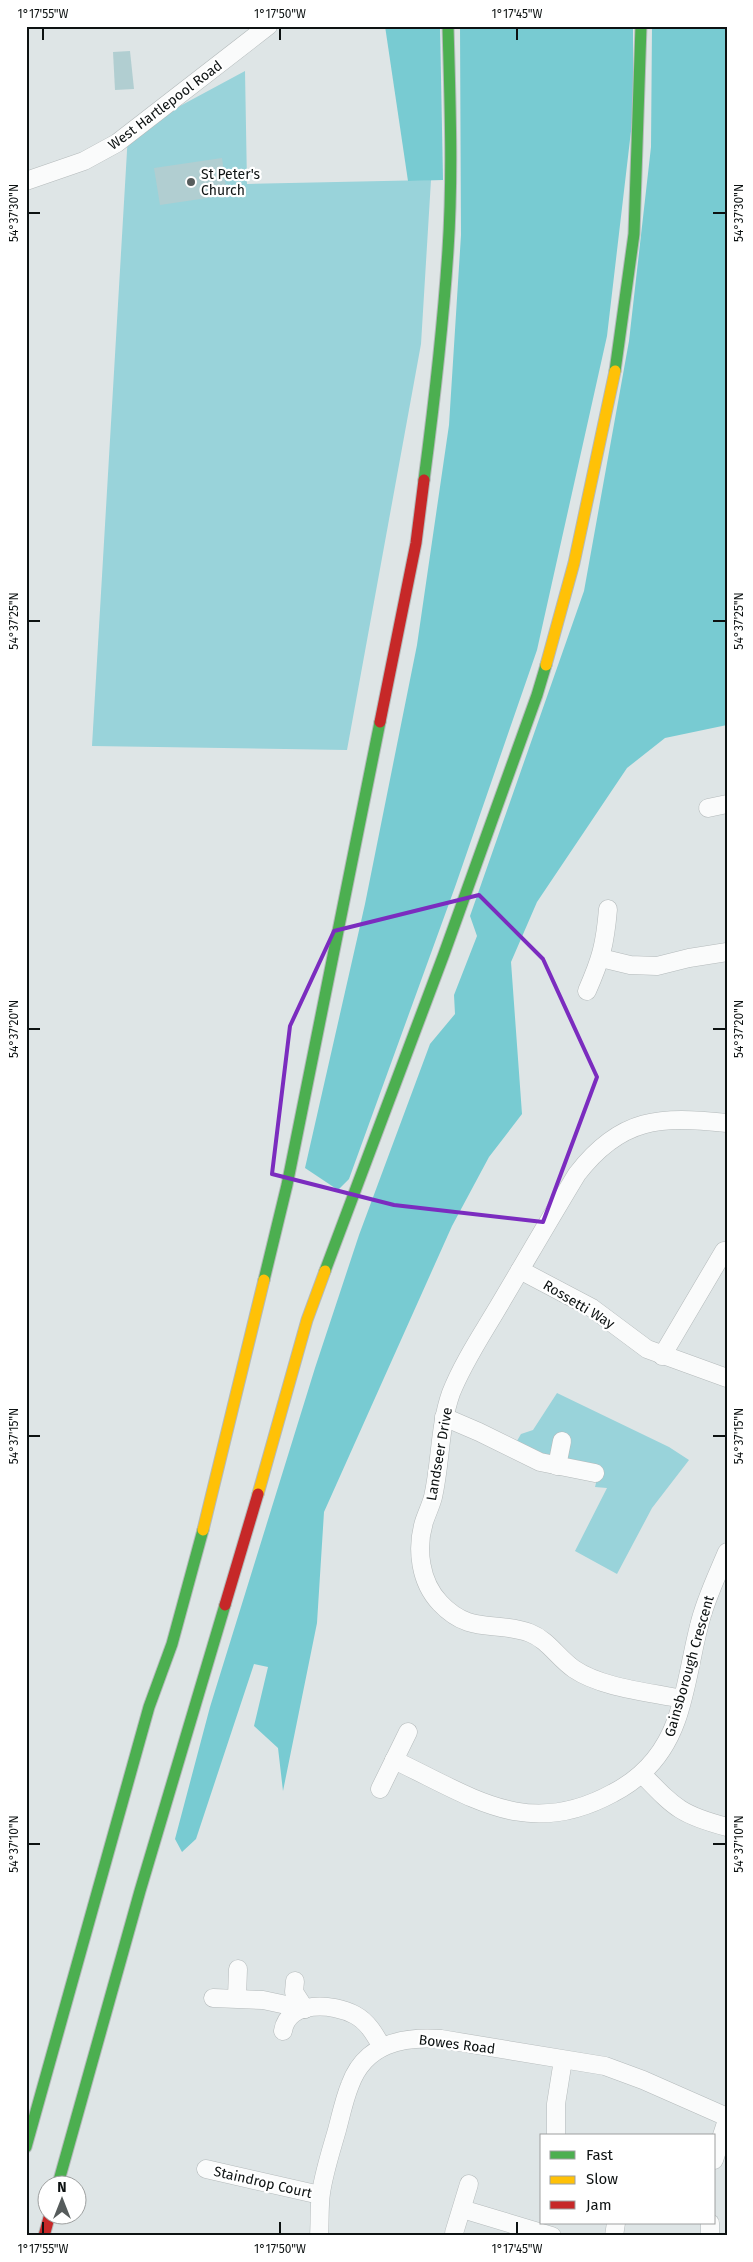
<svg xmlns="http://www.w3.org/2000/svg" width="753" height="2262" font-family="'Fira Sans',sans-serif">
<rect width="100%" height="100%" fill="#dee5e6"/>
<g fill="#99d3da">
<polygon points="245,71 247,184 431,180 421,344 347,750 92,746 128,134"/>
<polygon points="557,1393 669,1447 689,1460 652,1508 617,1574 575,1551 607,1488 595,1487 599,1471 514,1446 521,1434 533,1430"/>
</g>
<g fill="#78cbd2">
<polygon points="385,26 440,26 443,180 408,181"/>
<polygon points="460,26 633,26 633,114 607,336 537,650 455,887 349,1179 338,1190 305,1168 365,904 417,645 449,425 461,235"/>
<polygon points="652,26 727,26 727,725 665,738 627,768 537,902 511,962 522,1114 489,1157 452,1226 324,1512 317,1623 283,1791 278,1748 254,1726 268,1667 254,1664 196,1839 182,1852 175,1839 210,1707 315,1368 359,1235 430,1044 455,1014 454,995 477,936 470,916 584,591 629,341 651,147"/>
</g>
<g fill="#b1ced1">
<polygon points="130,51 134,89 115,90 113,52"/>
<polygon points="222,158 227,195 160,205 154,168"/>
</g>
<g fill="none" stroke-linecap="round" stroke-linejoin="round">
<defs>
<g id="street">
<polyline points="26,181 84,161 117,143 268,26"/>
<polyline points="708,808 727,804"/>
<polyline points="601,958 630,965 657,966 689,958 727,952"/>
<path d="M 587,991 C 601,959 605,945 608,909"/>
<polyline points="520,1270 592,1308 647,1349 727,1378"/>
<polyline points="662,1356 724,1251"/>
<polyline points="444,1417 479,1432 540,1462 595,1473"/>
<polyline points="557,1466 562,1441"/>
<path d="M 682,1699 C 649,1692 602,1688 574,1669 C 558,1658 548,1640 530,1633 C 496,1620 471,1636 440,1603 C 420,1582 416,1549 424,1522 C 427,1513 431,1505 433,1497 C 441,1462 439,1427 451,1393 C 462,1365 479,1339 494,1314 C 522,1267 549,1220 577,1174 C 621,1117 660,1116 727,1123"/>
<path d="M 394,1760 C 473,1797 527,1840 613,1793 C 644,1777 664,1754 676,1721 C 687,1691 691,1657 699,1626 C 705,1600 717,1576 727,1552"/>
<path d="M 643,1775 C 675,1808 681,1815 727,1827"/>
<polyline points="380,1789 408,1732"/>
<polyline points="295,1981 294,1992 305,2009"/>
<polyline points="237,1997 238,1969"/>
<polyline points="213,1998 263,2000 305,2009"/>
<path d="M 283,2031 C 288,2000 333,2003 355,2015 C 368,2022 375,2035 382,2047"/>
<polyline points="556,2136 556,2104 563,2060"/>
<polyline points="714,2160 727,2120"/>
<polyline points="206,2169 320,2195"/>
<polyline points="462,2209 552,2236"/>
<polyline points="710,2223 710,2236"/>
<polyline points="454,2233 469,2184"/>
<path d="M 319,2236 C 320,2222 319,2207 321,2193 C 324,2172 331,2151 337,2130 C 341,2115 344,2100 350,2085 C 365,2044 402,2036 441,2039 L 605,2066 L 643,2080 L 727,2117"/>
<polyline points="614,2236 616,2223"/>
</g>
<g id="fast">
<polyline points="615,371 634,234 641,26"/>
<path d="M 424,480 C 434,404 443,327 448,250 C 453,175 450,101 448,26"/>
<polyline points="325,1271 444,954 537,695 546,665"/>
<polyline points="264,1280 287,1185 380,722"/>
<polyline points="26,2147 149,1707 172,1644 203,1530"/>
<polyline points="58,2184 140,1891 225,1605"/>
</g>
<g id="slow">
<polyline points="546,665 574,563 615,371"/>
<polyline points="258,1494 307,1320 325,1271"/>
<polyline points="203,1530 264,1280"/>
</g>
<g id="jam">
<polyline points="380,722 416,543 424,480"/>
<polyline points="225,1605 258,1494"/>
<polyline points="44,2236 50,2214"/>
</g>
</defs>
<use href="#street" stroke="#b4babb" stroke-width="19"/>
<use href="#fast" stroke="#b4babb" stroke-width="13"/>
<use href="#slow" stroke="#b4babb" stroke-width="13"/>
<use href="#jam" stroke="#b4babb" stroke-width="13"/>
<use href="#street" stroke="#fafbfb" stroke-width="18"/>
<use href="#fast" stroke="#4caf50" stroke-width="11"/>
<use href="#slow" stroke="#ffc107" stroke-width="11"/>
<use href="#jam" stroke="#c62828" stroke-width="11"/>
</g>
<path fill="none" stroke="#7b2cbf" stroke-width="4" stroke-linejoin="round" d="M 479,895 L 543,959 L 597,1077 L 543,1222 L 394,1205 L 272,1174 L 290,1026 L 334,931 Z"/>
<path fill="none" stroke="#0d1212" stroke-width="2" d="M 43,28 L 43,40M 280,28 L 280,40M 517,28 L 517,40M 28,213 L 40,213M 713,213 L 726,213M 28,621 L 40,621M 713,621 L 726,621M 28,1029 L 40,1029M 713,1029 L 726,1029M 28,1436 L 40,1436M 713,1436 L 726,1436M 28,1844 L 40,1844M 713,1844 L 726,1844M 43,2222 L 43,2234M 280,2222 L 280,2234M 517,2222 L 517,2234"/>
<circle fill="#565c5c" stroke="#fff" stroke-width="2" cx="191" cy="182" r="5"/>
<g text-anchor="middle" stroke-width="4.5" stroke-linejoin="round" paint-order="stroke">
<g font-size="14" fill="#0d1212" stroke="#fff">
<text transform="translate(165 105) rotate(-37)" y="5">West Hartlepool Road</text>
<text transform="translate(579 1304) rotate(31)" y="5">Rossetti Way</text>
<text transform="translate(439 1454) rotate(-80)" y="5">Landseer Drive</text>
<text transform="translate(689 1666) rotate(-74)" y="5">Gainsborough Crescent</text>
<text transform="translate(457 2044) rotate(7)" y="5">Bowes Road</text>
<text transform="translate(263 2182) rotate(13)" y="5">Staindrop Court</text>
</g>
<g font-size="14" fill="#0d1212" stroke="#fff" text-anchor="start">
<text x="201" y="179">St Peter's<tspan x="201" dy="16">Church</tspan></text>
</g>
</g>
<rect width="753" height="2262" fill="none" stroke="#ffffff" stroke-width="55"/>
<rect x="540" y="2134" width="175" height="90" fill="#ffffff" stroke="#9ea0a0"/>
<rect x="550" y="2151" width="25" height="8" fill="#4caf50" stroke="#9ea0a0"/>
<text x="586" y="2160" font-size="15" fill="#0d1212">Fast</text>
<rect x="550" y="2176" width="25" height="8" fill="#ffc107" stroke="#9ea0a0"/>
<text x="586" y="2184" font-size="15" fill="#0d1212">Slow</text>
<rect x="550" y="2201" width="25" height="8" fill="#c62828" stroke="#9ea0a0"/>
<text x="586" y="2210" font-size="15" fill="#0d1212">Jam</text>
<g transform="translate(62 2200)"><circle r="24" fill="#ffffff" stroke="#9ea0a0"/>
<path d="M0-4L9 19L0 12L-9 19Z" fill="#565c5c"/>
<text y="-8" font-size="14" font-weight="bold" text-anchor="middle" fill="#0d1212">N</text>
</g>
<rect x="28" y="28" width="698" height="2206" fill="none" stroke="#0d1212" stroke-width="2"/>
<g font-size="12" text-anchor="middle" fill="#0d1212">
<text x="43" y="18">1°17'55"W</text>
<text x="280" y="18">1°17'50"W</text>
<text x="517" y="18">1°17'45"W</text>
<text transform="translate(14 213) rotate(-90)" y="4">54°37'30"N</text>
<text transform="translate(739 213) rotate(-90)" y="4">54°37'30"N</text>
<text transform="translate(14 621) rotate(-90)" y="4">54°37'25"N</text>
<text transform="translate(739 621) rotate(-90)" y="4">54°37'25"N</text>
<text transform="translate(14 1029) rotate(-90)" y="4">54°37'20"N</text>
<text transform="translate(739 1029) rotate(-90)" y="4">54°37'20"N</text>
<text transform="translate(14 1436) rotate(-90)" y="4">54°37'15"N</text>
<text transform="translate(739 1436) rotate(-90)" y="4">54°37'15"N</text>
<text transform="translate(14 1844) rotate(-90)" y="4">54°37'10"N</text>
<text transform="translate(739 1844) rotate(-90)" y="4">54°37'10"N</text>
<text x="43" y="2253">1°17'55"W</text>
<text x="280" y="2253">1°17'50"W</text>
<text x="517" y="2253">1°17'45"W</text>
</g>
</svg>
